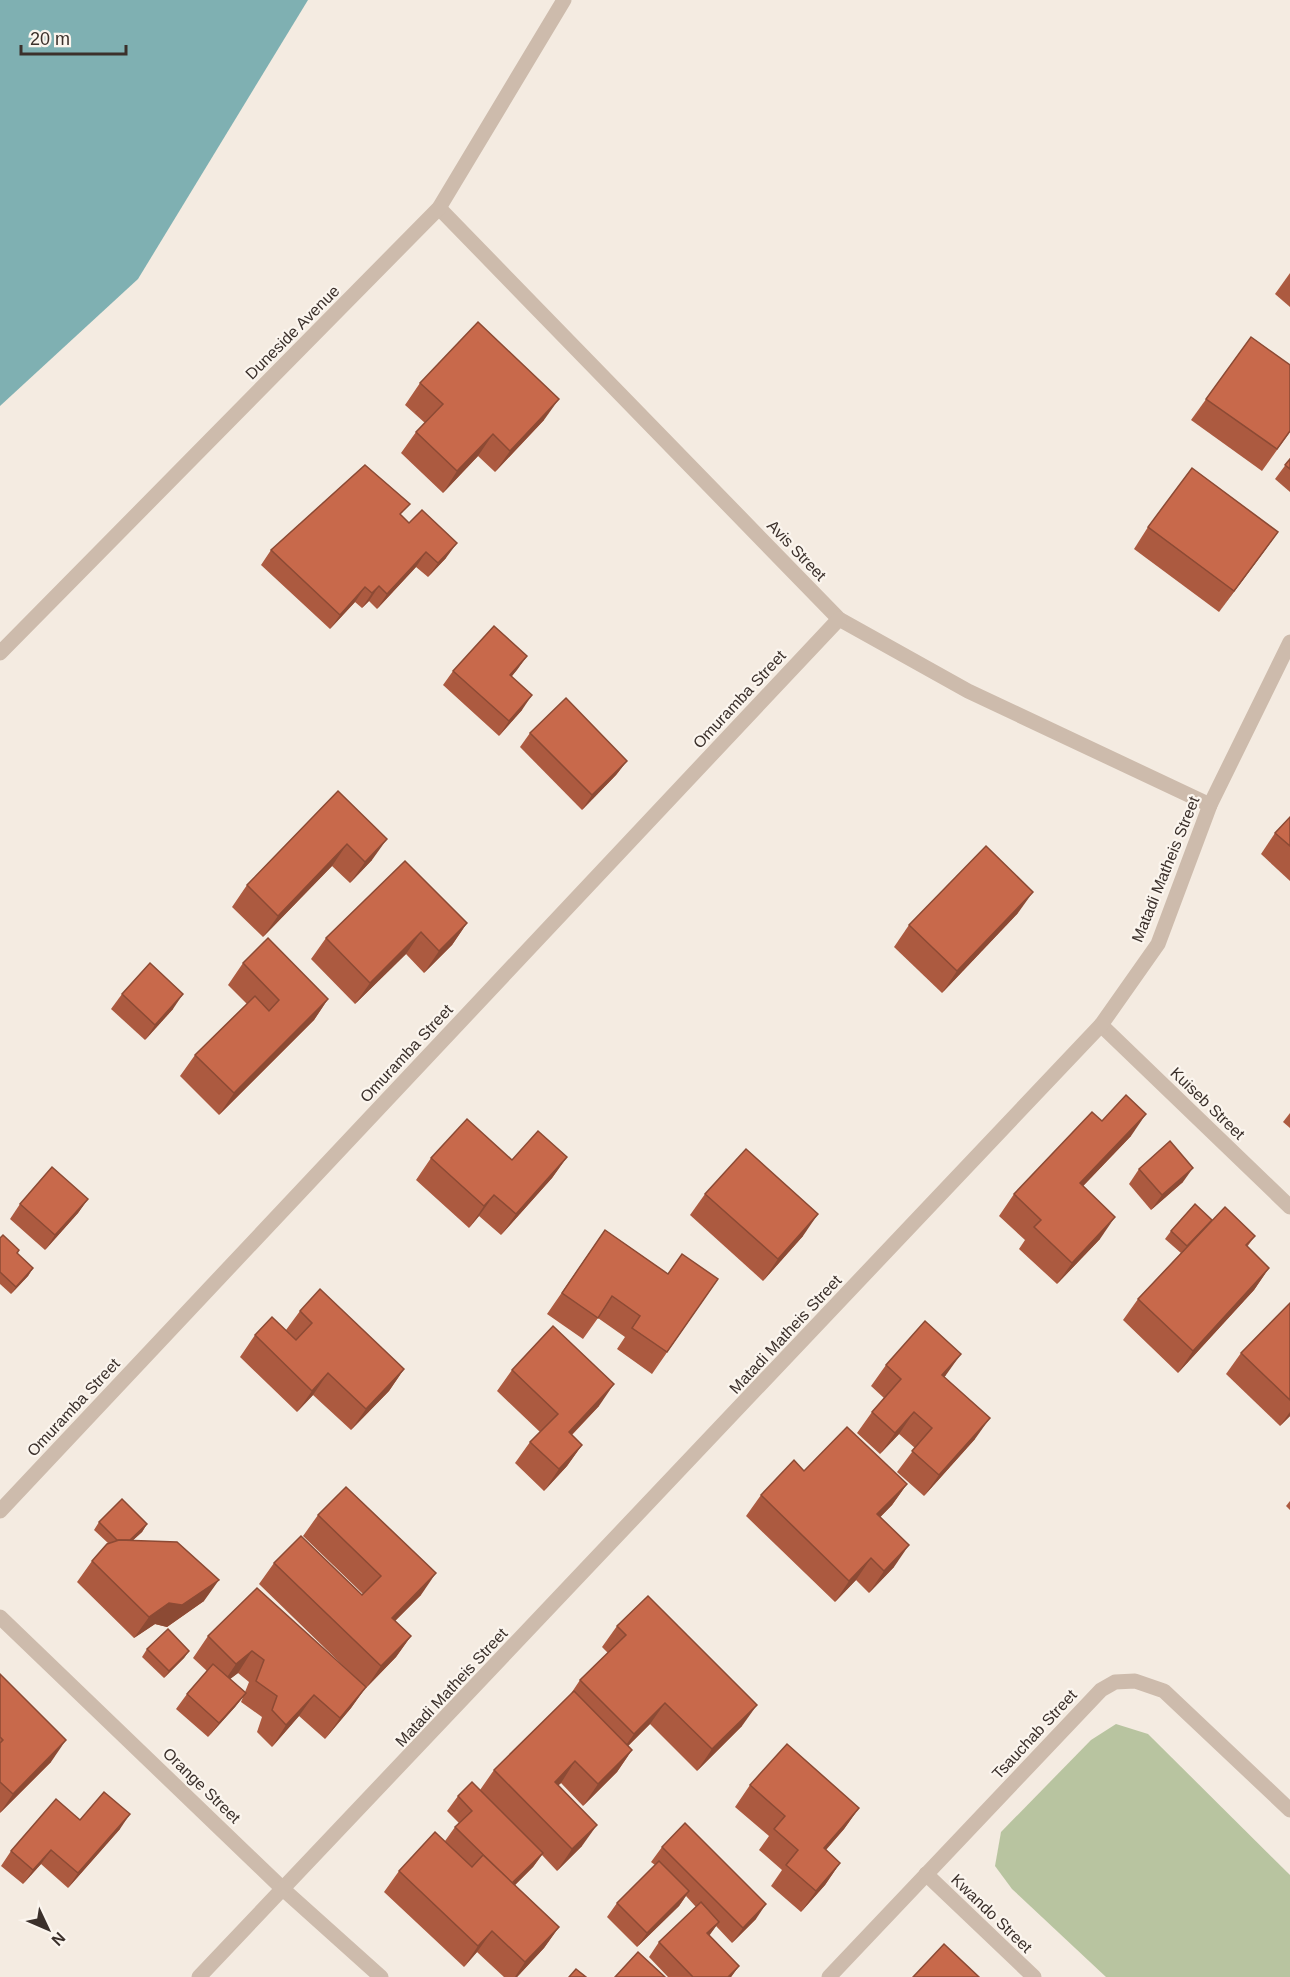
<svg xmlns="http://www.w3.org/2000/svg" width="1290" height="1977" font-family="Helvetica,sans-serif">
<rect width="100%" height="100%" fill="#f4ebe1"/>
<polygon fill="#b8c4a0" points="1116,1724 1148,1734 1290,1875 1290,1977 1106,1977 1012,1889 995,1866 1001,1832 1091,1740"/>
<polygon fill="#7fb0b2" points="0,0 308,0 138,279 0,406"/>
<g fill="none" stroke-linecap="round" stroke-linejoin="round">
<g stroke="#cdbbac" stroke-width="15">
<polyline points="439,208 839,619 968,691 1210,805"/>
<polyline points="0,653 439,208 564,0"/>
<polyline points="1101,1025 1290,1207"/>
<polyline points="0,1511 839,619"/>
<polyline points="0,1617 284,1890 381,1977"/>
<polyline points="926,1874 1034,1977"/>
<polyline points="199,1977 1101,1025 1158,944 1210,805 1290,642"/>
<polyline points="829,1977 1101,1690 1115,1682 1135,1681 1164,1691 1290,1810"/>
</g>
</g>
<g fill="#ac5a40" fill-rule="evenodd">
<polygon points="1290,273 1290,307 1275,294"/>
<polygon points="1251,337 1290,432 1262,471 1191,420"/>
<polygon points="420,383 544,420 495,472 478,456 443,493 401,453 416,432 425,423 405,405"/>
<polygon points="1290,459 1290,492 1275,479"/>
<polygon points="402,516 446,558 428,577 416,567 377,609 369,601 362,608 355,602 330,629 261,565 271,550"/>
<polygon points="1148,527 1278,532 1219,612 1134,549"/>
<polygon points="527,656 512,676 522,710 499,736 443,685 453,671"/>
<polygon points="530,733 627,761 616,775 582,810 520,747"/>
<polygon points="338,791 372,860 350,883 332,866 263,937 232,907 247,885"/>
<polygon points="1290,817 1290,881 1261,854 1275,833"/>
<polygon points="1018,913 942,993 894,947 909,925"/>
<polygon points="467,923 452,945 424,973 406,954 355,1004 311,959 326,938"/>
<polygon points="243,963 328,999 314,1020 219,1115 180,1076 195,1055 247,1004 228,985"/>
<polygon points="122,994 173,1009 145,1040 111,1009"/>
<polygon points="1290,1113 1290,1128 1283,1122"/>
<polygon points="1102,1121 1131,1136 1083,1186 1100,1239 1057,1284 1019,1249 1025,1240 999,1216 1014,1194"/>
<polygon points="567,1157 552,1178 501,1235 479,1216 469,1228 416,1180 431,1158 512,1160"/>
<polygon points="1139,1169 1183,1182 1151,1210 1129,1184"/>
<polygon points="705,1194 803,1236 763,1281 690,1215"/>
<polygon points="88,1199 78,1213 45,1250 10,1219 20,1204"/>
<polygon points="1212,1220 1255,1236 1247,1247 1269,1268 1254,1290 1178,1373 1123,1320 1138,1299 1181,1253 1165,1239 1171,1231"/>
<polygon points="605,1230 668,1274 718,1279 652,1374 617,1349 625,1337 598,1318 583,1339 547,1314"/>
<polygon points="0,1238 33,1268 28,1276 11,1294 0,1284"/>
<polygon points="1290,1303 1290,1416 1280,1426 1226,1374 1241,1353"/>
<polygon points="300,1311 404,1369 389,1391 351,1430 313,1395 297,1412 240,1357 255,1335 286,1330"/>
<polygon points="886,1365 946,1375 944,1377 975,1439 924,1496 897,1472 915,1448 899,1434 880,1454 857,1433 872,1412 884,1398 871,1386"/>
<polygon points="512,1370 599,1406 572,1435 582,1445 567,1466 544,1491 515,1463 530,1442 540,1432 497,1391"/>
<polygon points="804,1471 907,1484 892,1505 880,1517 894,1567 869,1593 856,1580 835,1602 746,1516 761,1495"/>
<polygon points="1290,1501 1290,1510 1286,1506"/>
<polygon points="318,1515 421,1595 395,1621 411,1636 396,1657 366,1688 259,1584 274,1563 362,1595 363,1594 303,1536"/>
<polygon points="99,1522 147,1524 142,1532 133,1540 204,1601 167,1627 155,1624 134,1638 77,1582 92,1561 108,1543 94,1530"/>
<polygon points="617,1626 742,1726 697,1771 650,1724 628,1746 632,1750 617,1772 583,1806 561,1783 558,1785 582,1846 557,1871 542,1855 533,1867 515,1885 559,1927 544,1948 517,1977 504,1977 477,1952 464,1967 384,1892 399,1871 445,1841 455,1827 459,1823 447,1811 458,1796 480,1790 494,1770 570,1695 580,1680 608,1653 602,1647"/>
<path d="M 208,1636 L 366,1687 L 351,1708 L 325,1739 L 299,1716 L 272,1747 L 257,1732 L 262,1717 L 241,1702 L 243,1697 L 235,1707 L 208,1737 L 176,1709 L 187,1694 L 207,1671 L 193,1658 ZM 238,1673 L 249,1682 L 245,1692 L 230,1679 Z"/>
<polygon points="147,1649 189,1651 184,1658 164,1678 142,1657"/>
<polygon points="0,1674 51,1762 0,1813"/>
<polygon points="750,1785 859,1808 844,1829 826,1850 840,1863 825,1885 801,1912 771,1886 782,1870 759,1850 769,1836 735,1807"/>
<polygon points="80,1820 120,1829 68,1888 41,1864 23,1884 1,1866 11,1851"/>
<polygon points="662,1847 756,1919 732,1943 716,1926 709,1935 739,1966 731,1977 668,1977 649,1957 659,1942 696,1907 686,1896 679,1906 637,1947 607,1917 617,1903 655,1865 651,1862"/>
</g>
<g fill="#8c4a34">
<polygon points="559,399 544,420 495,472 510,451"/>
<polygon points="493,434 478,456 443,493 457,471"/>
<polygon points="1278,532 1263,553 1219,612 1234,591"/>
<polygon points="457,543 446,558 428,577 438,563"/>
<polygon points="426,552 416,567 377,609 387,594"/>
<polygon points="379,586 369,601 362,608 372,593"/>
<polygon points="365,587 355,602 330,629 340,615"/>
<polygon points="527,656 517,670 500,690 510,675"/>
<polygon points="532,695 522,710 499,736 509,721"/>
<polygon points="627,761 616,775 582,810 592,795"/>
<polygon points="387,839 372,860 350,883 365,862"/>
<polygon points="347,844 332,866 263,937 278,916"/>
<polygon points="1033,892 1018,913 942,993 957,971"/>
<polygon points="467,923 452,945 424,973 439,951"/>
<polygon points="421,932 406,954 355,1004 370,983"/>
<polygon points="183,994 173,1009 145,1040 155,1025"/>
<polygon points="328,999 314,1020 219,1115 234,1093"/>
<polygon points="1146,1114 1131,1136 1065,1205 1080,1183"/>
<polygon points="567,1157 552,1178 501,1235 516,1214"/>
<polygon points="1193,1168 1183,1182 1151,1210 1162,1195"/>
<polygon points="494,1195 479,1216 469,1228 484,1206"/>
<polygon points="88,1199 78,1213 45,1250 55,1235"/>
<polygon points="818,1214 803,1236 763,1281 778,1259"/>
<polygon points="1115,1217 1100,1239 1057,1284 1072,1263"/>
<polygon points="33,1268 28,1276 11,1294 16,1287"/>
<polygon points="1269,1268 1254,1290 1178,1373 1193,1351"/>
<polygon points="961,1354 946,1375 927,1397 942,1375"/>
<polygon points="404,1369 389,1391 351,1430 366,1409"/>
<polygon points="328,1373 313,1395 297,1412 312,1391"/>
<polygon points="614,1384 599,1406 554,1453 569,1432"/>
<polygon points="914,1412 899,1434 880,1454 895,1433"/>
<polygon points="1290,1412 1290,1416 1280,1426"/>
<polygon points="990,1418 975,1439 924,1496 939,1475"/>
<polygon points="582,1445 567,1466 544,1491 559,1469"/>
<polygon points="907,1484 892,1505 862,1536 877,1514"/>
<polygon points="147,1524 142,1532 118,1554 124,1547"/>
<polygon points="909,1545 894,1567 869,1593 884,1571"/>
<polygon points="871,1558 856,1580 835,1602 849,1581"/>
<polygon points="436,1573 421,1595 377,1639 392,1618"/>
<polygon points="219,1580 204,1601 167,1627 155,1624 134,1638 149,1617 169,1603"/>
<polygon points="411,1636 396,1657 366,1688 381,1666"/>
<polygon points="189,1651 184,1658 164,1678 169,1671"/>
<polygon points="252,1651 238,1673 221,1686 236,1664"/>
<polygon points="366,1687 351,1708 325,1739 340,1718"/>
<polygon points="246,1693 235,1707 208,1737 219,1723"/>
<polygon points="314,1695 299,1716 272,1747 286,1725"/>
<polygon points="665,1703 650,1724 619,1755 634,1734"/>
<polygon points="757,1705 742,1726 697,1771 712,1749"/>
<polygon points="66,1740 51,1762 0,1813 13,1794"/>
<polygon points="632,1750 617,1772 583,1806 598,1784"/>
<polygon points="575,1761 561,1783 540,1803 555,1782"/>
<polygon points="859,1808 844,1829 809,1869 824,1848"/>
<polygon points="130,1814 120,1829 68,1888 78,1873"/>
<polygon points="597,1825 582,1846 557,1871 572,1849"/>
<polygon points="51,1850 41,1864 23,1884 33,1870"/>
<polygon points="543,1853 533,1867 502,1898 512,1884"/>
<polygon points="840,1863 825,1885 801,1912 816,1891"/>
<polygon points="689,1891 679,1906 637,1947 647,1933"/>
<polygon points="766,1904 756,1919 732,1943 743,1928"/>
<polygon points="719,1922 709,1936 707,1933"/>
<polygon points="559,1927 544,1948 517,1977 515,1977 525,1962"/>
<polygon points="492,1931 477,1952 464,1967 478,1946"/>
<polygon points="739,1966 731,1977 728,1977"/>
</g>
<g fill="#c8694b" stroke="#8c4a34" stroke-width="1.5">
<polygon points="478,322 559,399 510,451 493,434 457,471 416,432 443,404 420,383"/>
<polygon points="1251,337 1290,365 1290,431 1277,449 1206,399"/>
<polygon points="1290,459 1290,469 1285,465"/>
<polygon points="365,465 410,504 400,514 409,523 422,510 457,543 438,563 426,552 387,594 379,586 372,593 365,587 340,615 271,550"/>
<polygon points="1192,468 1278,532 1234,591 1148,527"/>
<polygon points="494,626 527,656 510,675 532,695 509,721 453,671"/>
<polygon points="566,698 627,761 592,795 530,733"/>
<polygon points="338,791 387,839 365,862 347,844 278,916 247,885"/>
<polygon points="1290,817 1290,846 1275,833"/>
<polygon points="986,846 1033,892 957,971 909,925"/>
<polygon points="405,861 467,923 439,951 421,932 370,983 326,938"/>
<polygon points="268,938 328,999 234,1093 195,1055 255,996 269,1011 279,1000 243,963"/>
<polygon points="150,963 183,994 155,1025 122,994"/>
<polygon points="1126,1095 1146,1114 1080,1183 1115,1217 1072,1263 1034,1227 1041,1220 1014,1194 1092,1112 1102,1121"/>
<polygon points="467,1119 512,1160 538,1131 567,1157 516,1214 494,1195 484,1206 431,1158"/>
<polygon points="1170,1141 1193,1168 1162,1195 1139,1169"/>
<polygon points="746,1149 818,1214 778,1259 705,1194"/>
<polygon points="52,1167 88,1199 55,1235 20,1204"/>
<polygon points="1195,1204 1212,1220 1187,1246 1171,1231"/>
<polygon points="1225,1207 1255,1236 1246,1245 1269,1268 1193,1351 1138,1299"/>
<polygon points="605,1230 668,1274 682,1254 718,1279 667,1352 632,1328 640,1316 612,1296 598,1318 562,1293"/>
<polygon points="3,1235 19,1250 17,1253 33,1268 16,1287 0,1272 0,1238"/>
<polygon points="320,1289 404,1369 366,1409 328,1373 312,1391 255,1335 272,1317 296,1340 312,1323 300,1311"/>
<polygon points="1290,1303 1290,1400 1241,1353"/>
<polygon points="925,1321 961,1354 942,1375 990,1418 939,1475 912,1451 932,1428 914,1412 895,1433 872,1412 901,1379 886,1365"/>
<polygon points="553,1326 614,1384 569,1432 582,1445 559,1469 530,1442 558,1414 512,1370"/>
<polygon points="847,1427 907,1484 877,1514 909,1545 884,1571 871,1558 849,1581 761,1495 794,1460 804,1471"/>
<polygon points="346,1487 436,1573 392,1618 411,1636 381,1666 274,1563 301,1536 362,1595 381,1576 318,1515"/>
<polygon points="122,1499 147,1524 130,1540 117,1540 99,1522"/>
<polygon points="119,1540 177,1542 219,1580 182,1605 169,1603 149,1617 92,1561 107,1544"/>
<polygon points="257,1588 366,1687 340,1718 314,1695 286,1725 272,1710 277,1696 256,1681 264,1660 252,1651 236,1664 208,1636"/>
<polygon points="648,1596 757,1705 712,1749 665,1703 634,1734 580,1680 626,1635 617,1626"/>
<polygon points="168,1629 189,1651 169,1671 147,1649"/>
<polygon points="213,1664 246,1693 219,1723 187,1694"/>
<polygon points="0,1674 66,1740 13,1794 0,1782 0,1743 3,1740 0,1737"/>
<polygon points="574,1691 632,1750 598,1784 575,1761 555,1782 597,1825 572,1849 494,1770"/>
<polygon points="787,1744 859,1808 824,1848 840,1863 816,1891 786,1865 798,1850 774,1829 785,1816 750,1785"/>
<polygon points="472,1782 543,1853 512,1883 455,1827 472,1811 458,1796"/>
<polygon points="104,1792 130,1814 78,1873 51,1850 33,1870 11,1851 56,1799 80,1820"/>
<polygon points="685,1823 766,1904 743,1928 662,1847"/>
<polygon points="435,1832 472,1867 483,1855 559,1927 525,1962 492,1931 478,1946 399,1871"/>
<polygon points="659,1861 689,1891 647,1933 617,1903"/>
<polygon points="701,1902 719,1922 707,1933 739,1966 728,1977 693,1977 659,1942"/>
<polygon points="944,1944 979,1977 913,1977"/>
<polygon points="638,1952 665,1977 615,1977"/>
<polygon points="576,1969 586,1977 569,1977"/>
</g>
<g text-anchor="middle" stroke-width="4.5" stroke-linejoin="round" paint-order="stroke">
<g font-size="16" fill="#3b302b" stroke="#fbf5ee">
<text transform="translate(292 332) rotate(-45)" y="6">Duneside Avenue</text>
<text transform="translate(797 550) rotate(46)" y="6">Avis Street</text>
<text transform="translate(739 699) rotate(-47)" y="6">Omuramba Street</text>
<text transform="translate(1165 869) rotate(-68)" y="6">Matadi Matheis Street</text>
<text transform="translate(406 1053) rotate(-47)" y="6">Omuramba Street</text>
<text transform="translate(1208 1103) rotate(44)" y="6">Kuiseb Street</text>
<text transform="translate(785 1334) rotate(-47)" y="6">Matadi Matheis Street</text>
<text transform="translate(73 1407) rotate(-47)" y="6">Omuramba Street</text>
<text transform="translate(451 1687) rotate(-47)" y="6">Matadi Matheis Street</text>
<text transform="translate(1034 1734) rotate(-47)" y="6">Tsauchab Street</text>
<text transform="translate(202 1785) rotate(44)" y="6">Orange Street</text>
<text transform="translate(992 1913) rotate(44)" y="6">Kwando Street</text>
</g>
</g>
<g transform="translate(48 1929) rotate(134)" stroke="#fbf5ee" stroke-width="4.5" paint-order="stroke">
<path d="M0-4.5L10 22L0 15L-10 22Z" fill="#3b302b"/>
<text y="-9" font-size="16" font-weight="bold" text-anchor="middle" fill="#3b302b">N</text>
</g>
<path d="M21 45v9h105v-9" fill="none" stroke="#3b302b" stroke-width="3"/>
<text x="30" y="45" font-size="18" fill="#3b302b" stroke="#fbf5ee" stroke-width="4.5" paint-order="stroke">20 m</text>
</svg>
